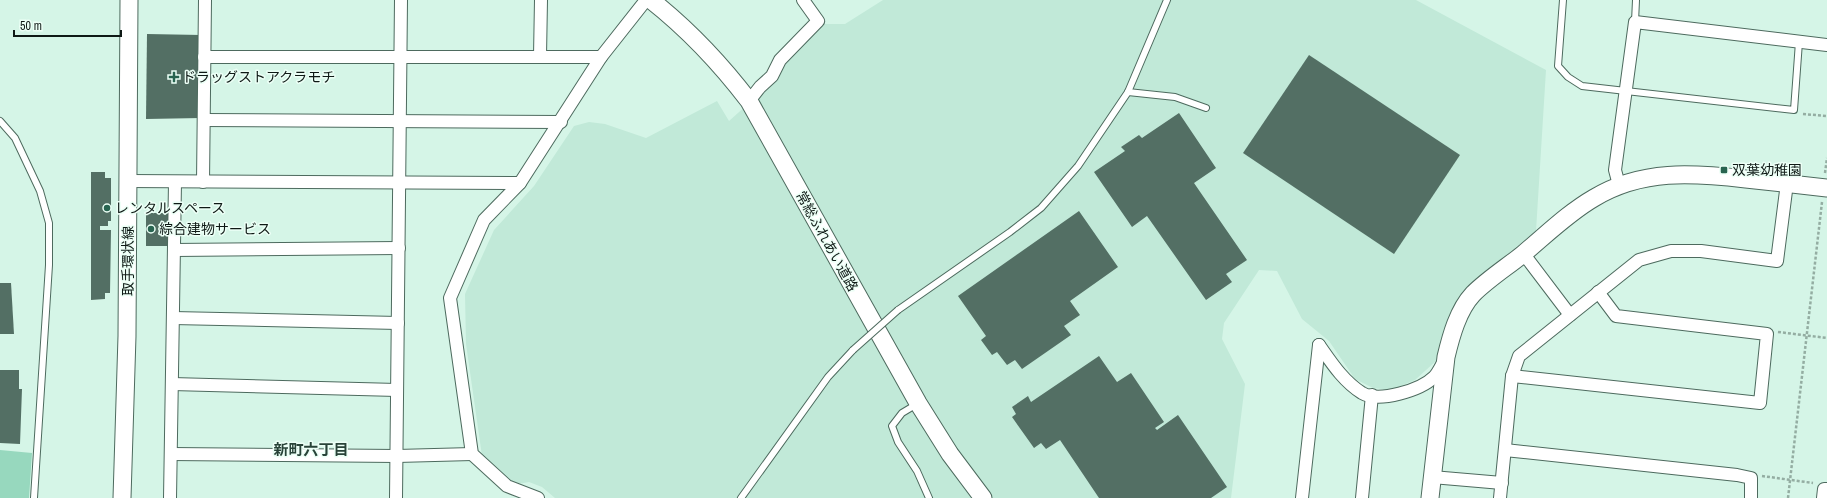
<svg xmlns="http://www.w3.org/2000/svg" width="1827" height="498" font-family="'Archivo Narrow','Noto Sans JP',sans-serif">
<rect width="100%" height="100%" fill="#d5f5e7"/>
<polygon fill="#c1e9d8" points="883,0 1416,0 1546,70 1536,231 1483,274 1461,296 1447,323 1436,361 1415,380 1391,390 1373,388 1355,379 1329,341 1302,319 1277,271 1259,270 1224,323 1222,339 1245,384 1231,498 555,498 542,487 529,482 507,486 482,456 466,344 465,294 494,230 534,186 574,126 589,122 605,124 646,138 717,101 729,121 767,87 786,61 824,24 845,24"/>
<polygon fill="#97d8be" points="0,450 32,453 29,498 0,498"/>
<g fill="#536f64">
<polygon points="147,34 201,35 201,118 146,119"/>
<polygon points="1309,55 1460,155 1394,254 1243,153"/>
<polygon points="1179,113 1216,168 1194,183 1247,260 1226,274 1232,282 1206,300 1147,216 1132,227 1094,172 1125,151 1121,147 1139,135 1142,138"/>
<polygon points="91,172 105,172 105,178 111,178 111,221 108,221 108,226 100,226 100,230 111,230 110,293 105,293 105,299 91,300"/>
<polygon points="1079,211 1118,267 1070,301 1080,315 1064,326 1071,335 1022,369 1015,360 1007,365 997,352 992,355 981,340 986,336 958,296"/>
<polygon points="146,213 170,213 171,246 146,246"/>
<polygon points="0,283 11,283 14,334 0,334"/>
<polygon points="1099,356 1117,382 1131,373 1164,422 1155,428 1157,430 1178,415 1227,487 1211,498 1099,498 1060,440 1046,449 1041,443 1034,448 1012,417 1016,414 1012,407 1028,396 1031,402"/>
<polygon points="0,370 19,370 19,389 22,389 20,444 0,443"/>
</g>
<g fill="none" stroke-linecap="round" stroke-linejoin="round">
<defs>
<g id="lane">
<polyline points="1563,0 1558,66 1568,77 1582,86 1794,110 1799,42"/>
<polyline points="1635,22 1636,0"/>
<polyline points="1128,92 1175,97 1206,108"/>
<polyline points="0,121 15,138 40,191 49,223 49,265 34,498"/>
<polyline points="898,310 1010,232 1041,208 1078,166 1128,92 1167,0"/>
<polyline points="917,404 902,413 892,426 898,442 917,471 929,498"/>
<polyline points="741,498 828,377 853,350"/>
</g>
<g id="street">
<polyline points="540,56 541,0"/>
<polyline points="204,57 601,57"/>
<polyline points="749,101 760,87 772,76 780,60 818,21 803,0"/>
<polyline points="204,120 561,122"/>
<polyline points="128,181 520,183"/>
<polyline points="203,182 205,0"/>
<polyline points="1619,185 1615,170 1635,22 1827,45"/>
<polyline points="174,250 399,248"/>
<polyline points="1523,253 1570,315"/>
<polyline points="173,318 398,323"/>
<path d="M 1319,345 C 1331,362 1343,381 1362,393 C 1379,403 1421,390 1434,377 C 1438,373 1441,366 1444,361"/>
<polyline points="1512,376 1760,403 1767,334 1616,316 1598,292"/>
<polyline points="172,384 397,390"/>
<polyline points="1505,450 1737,475 1751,478 1751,498"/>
<polyline points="171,454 397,456 472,454"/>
<polyline points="1432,477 1502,483"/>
<polyline points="170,498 175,182"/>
<polyline points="396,498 401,0"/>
<polyline points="538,498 507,486 472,454 450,298 484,220 520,183 601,57 646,0"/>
<polyline points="1302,498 1319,345"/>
<polyline points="1362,498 1372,395"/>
<polyline points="1500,498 1512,376 1519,356 1639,260 1671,251 1701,251 1777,261 1787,183"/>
<polyline points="1823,498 1824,489 1827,489"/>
</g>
<g id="secondary">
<path d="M 651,0 C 689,30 720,63 749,101 L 918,403 L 950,454 L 983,498"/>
<polyline points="122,498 127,336 129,0"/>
<path d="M 1430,498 L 1446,357 C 1451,336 1458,310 1473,294 C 1488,279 1507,267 1523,254 C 1546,235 1568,213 1594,198 C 1642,169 1693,173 1746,179 C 1773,182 1800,185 1827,188"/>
</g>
</defs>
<use href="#lane" stroke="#4d6a5e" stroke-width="8"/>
<use href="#street" stroke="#4d6a5e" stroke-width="14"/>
<use href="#secondary" stroke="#4d6a5e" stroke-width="19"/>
<g stroke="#94ada2" stroke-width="2.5" stroke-dasharray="3 2" stroke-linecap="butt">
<polyline points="1803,114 1827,116"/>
<polyline points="1825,173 1827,158"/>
<polyline points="1778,332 1827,338"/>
<polyline points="1762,476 1813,483"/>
<polyline points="1788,498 1822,202"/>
</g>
<use href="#lane" stroke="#fff" stroke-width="6"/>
<use href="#street" stroke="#fff" stroke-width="12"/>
<use href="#secondary" stroke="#fff" stroke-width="17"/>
<defs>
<polyline id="lane-bridge" points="853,350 898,310"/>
</defs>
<use href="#lane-bridge" stroke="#4d6a5e" stroke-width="8" stroke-linecap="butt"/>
<use href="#lane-bridge" stroke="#fff" stroke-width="6"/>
</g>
<g fill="#286450" stroke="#ecfff6" stroke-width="1.5">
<path d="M172 71h4v4h4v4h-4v4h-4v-4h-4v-4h4z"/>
<rect x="1720" y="166" width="8" height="8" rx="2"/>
<circle cx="107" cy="208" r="4"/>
<circle cx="151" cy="229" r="4"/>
</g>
<g text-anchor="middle" stroke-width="3" stroke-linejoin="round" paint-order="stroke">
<g font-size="14" fill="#0e1915" stroke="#ecfff6" text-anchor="start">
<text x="182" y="82">ドラッグストアクラモチ</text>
<text x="1732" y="175">双葉幼稚園</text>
<text x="115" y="213">レンタルスペース</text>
<text x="159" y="234">綜合建物サービス</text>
</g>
<g font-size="14" fill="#0e1915" stroke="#ecfff6">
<text transform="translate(827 241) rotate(61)" y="5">常総ふれあい道路</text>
<text transform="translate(128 261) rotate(-90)" y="5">取手環状線</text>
</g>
<g font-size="15" font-weight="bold" fill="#284338" stroke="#ecfff6">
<text x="311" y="455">新町六丁目</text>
</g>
</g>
<path d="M14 30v6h107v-6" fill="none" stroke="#0e1915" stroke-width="2"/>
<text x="20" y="30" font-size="12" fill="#0e1915" stroke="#ecfff6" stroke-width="3" paint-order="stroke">50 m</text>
</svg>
